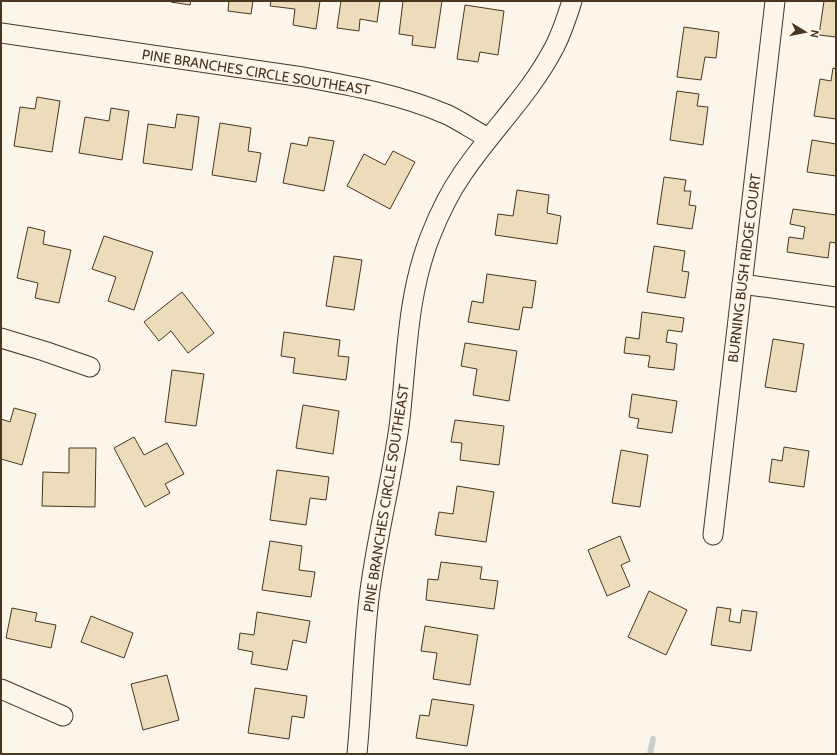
<svg xmlns="http://www.w3.org/2000/svg" width="837" height="755" font-family="Cabin,sans-serif">
<rect width="100%" height="100%" fill="#fbf6e9"/>
<g fill="none" stroke-linecap="round" stroke-linejoin="round">
<polyline stroke="#c9cecd" stroke-width="6" points="650,754 653,739"/>
</g>
<g fill="#ecdcbc" stroke="#4a3520">
<polygon points="171,1 191,1 190,5 171,2"/>
<polygon points="229,1 253,1 251,14 228,11"/>
<polygon points="271,1 320,1 316,29 293,25 295,9 270,6"/>
<polygon points="341,1 380,1 377,22 360,19 359,31 337,28"/>
<polygon points="403,1 442,1 435,48 412,45 413,36 399,34"/>
<polygon points="824,1 836,1 836,37 819,35"/>
<polygon points="465,5 504,11 498,55 480,52 478,62 457,59"/>
<polygon points="684,27 719,32 716,58 705,57 701,80 677,77"/>
<polygon points="833,68 836,69 836,119 814,116 820,79 831,81"/>
<polygon points="677,91 699,94 697,106 708,107 703,145 670,140"/>
<polygon points="37,97 60,101 52,152 14,146 20,107 35,109"/>
<polygon points="111,108 129,111 122,160 79,153 85,117 109,121"/>
<polygon points="177,114 199,117 192,170 143,163 148,124 175,128"/>
<polygon points="220,123 251,128 248,151 261,153 256,182 212,175"/>
<polygon points="309,137 334,141 324,191 283,183 291,143 307,146"/>
<polygon points="812,140 836,144 836,176 807,172"/>
<polygon points="393,151 415,162 390,209 347,186 364,154 385,165"/>
<polygon points="664,177 686,180 684,191 691,191 689,205 696,206 692,229 657,224"/>
<polygon points="517,190 549,195 547,213 561,216 557,244 495,235 498,214 513,216"/>
<polygon points="793,209 836,215 836,243 830,242 828,258 787,252 789,237 803,239 805,227 790,224"/>
<polygon points="28,227 45,231 43,244 71,250 59,303 35,298 38,283 17,278"/>
<polygon points="104,236 153,252 134,310 108,301 116,277 92,269"/>
<polygon points="654,246 685,251 682,271 689,272 685,298 647,292"/>
<polygon points="334,256 362,260 354,310 326,306"/>
<polygon points="487,274 536,281 532,308 523,307 519,330 468,322 472,301 483,303"/>
<polygon points="182,292 214,333 188,353 171,331 159,341 144,322"/>
<polygon points="642,312 684,318 682,332 668,330 666,342 677,344 674,370 648,367 650,356 624,353 626,337 639,339"/>
<polygon points="284,332 340,340 338,356 349,357 346,380 293,373 295,358 281,356"/>
<polygon points="773,339 804,344 796,392 765,387"/>
<polygon points="465,343 517,351 509,401 473,395 477,369 461,366"/>
<polygon points="172,370 204,374 196,426 165,422"/>
<polygon points="632,394 677,401 672,433 637,428 639,419 629,417"/>
<polygon points="303,405 339,411 333,454 296,448"/>
<polygon points="14,408 36,414 22,465 1,459 1,419 10,422"/>
<polygon points="455,420 504,426 499,465 460,460 462,443 451,442"/>
<polygon points="134,437 144,455 167,443 184,474 165,484 170,493 145,507 114,448"/>
<polygon points="784,447 809,451 804,487 769,482 772,459 782,461"/>
<polygon points="69,448 96,448 95,507 42,506 43,472 69,473"/>
<polygon points="621,450 648,455 640,507 612,503"/>
<polygon points="277,470 329,477 326,500 310,498 306,525 270,520"/>
<polygon points="457,486 494,492 486,542 435,535 439,512 453,514"/>
<polygon points="620,536 630,561 621,565 630,586 607,596 588,550"/>
<polygon points="270,541 302,546 299,570 315,572 311,597 262,590"/>
<polygon points="441,562 482,567 480,579 498,581 494,609 426,600 428,579 438,580"/>
<polygon points="649,591 687,610 666,655 628,637"/>
<polygon points="717,607 731,609 729,621 740,623 742,610 757,612 751,651 711,645"/>
<polygon points="12,608 37,613 35,621 56,625 51,648 6,638"/>
<polygon points="257,612 310,621 306,643 293,640 287,670 251,664 253,652 238,649 240,633 254,635"/>
<polygon points="91,616 133,633 124,658 81,642"/>
<polygon points="425,626 478,635 470,685 433,679 437,653 421,651"/>
<polygon points="167,675 179,720 143,730 131,684"/>
<polygon points="255,688 307,696 304,718 292,716 289,739 248,733"/>
<polygon points="432,699 474,705 467,746 416,738 420,715 429,716"/>
</g>
<g fill="none" stroke-linecap="round" stroke-linejoin="round">
<defs>
<g id="street">
<path d="M 1,33 L 303,77 C 353,86 402,95 448,115 C 462,122 475,131 488,138"/>
<polyline points="742,284 836,297"/>
<polyline points="1,338 44,351 90,367"/>
<polyline points="713,535 775,1"/>
<polyline points="1,689 63,716"/>
<path d="M 357,754 C 362,702 363,649 369,598 C 376,540 391,484 399,427 C 407,364 406,298 430,237 C 439,214 449,193 463,173 C 492,130 531,93 555,46 C 562,32 567,17 572,1"/>
</g>
</defs>
<use href="#street" stroke="#4a3520" stroke-width="21"/>
<use href="#street" stroke="#fbf6e9" stroke-width="19"/>
</g>
<g text-anchor="middle" stroke-width="3" stroke-linejoin="round" paint-order="stroke">
<g font-size="14" fill="#4a3520" stroke="#fbf6e9">
<text transform="translate(256 72) rotate(9)" y="5">PINE BRANCHES CIRCLE SOUTHEAST</text>
<text transform="translate(744 268) rotate(-83)" y="5">BURNING BUSH RIDGE COURT</text>
<text transform="translate(386 498) rotate(-81)" y="5">PINE BRANCHES CIRCLE SOUTHEAST</text>
</g>
</g>
<rect width="837" height="755" fill="none" stroke="#4a3520" stroke-width="4"/>
<g transform="translate(805 32) rotate(100)" stroke="#fbf6e9" stroke-width="3" paint-order="stroke">
<path d="M0-3L7 15L0 10L-7 15Z" fill="#4a3520"/>
<text y="-6" font-size="11" font-weight="bold" text-anchor="middle" fill="#4a3520">N</text>
</g>
</svg>
